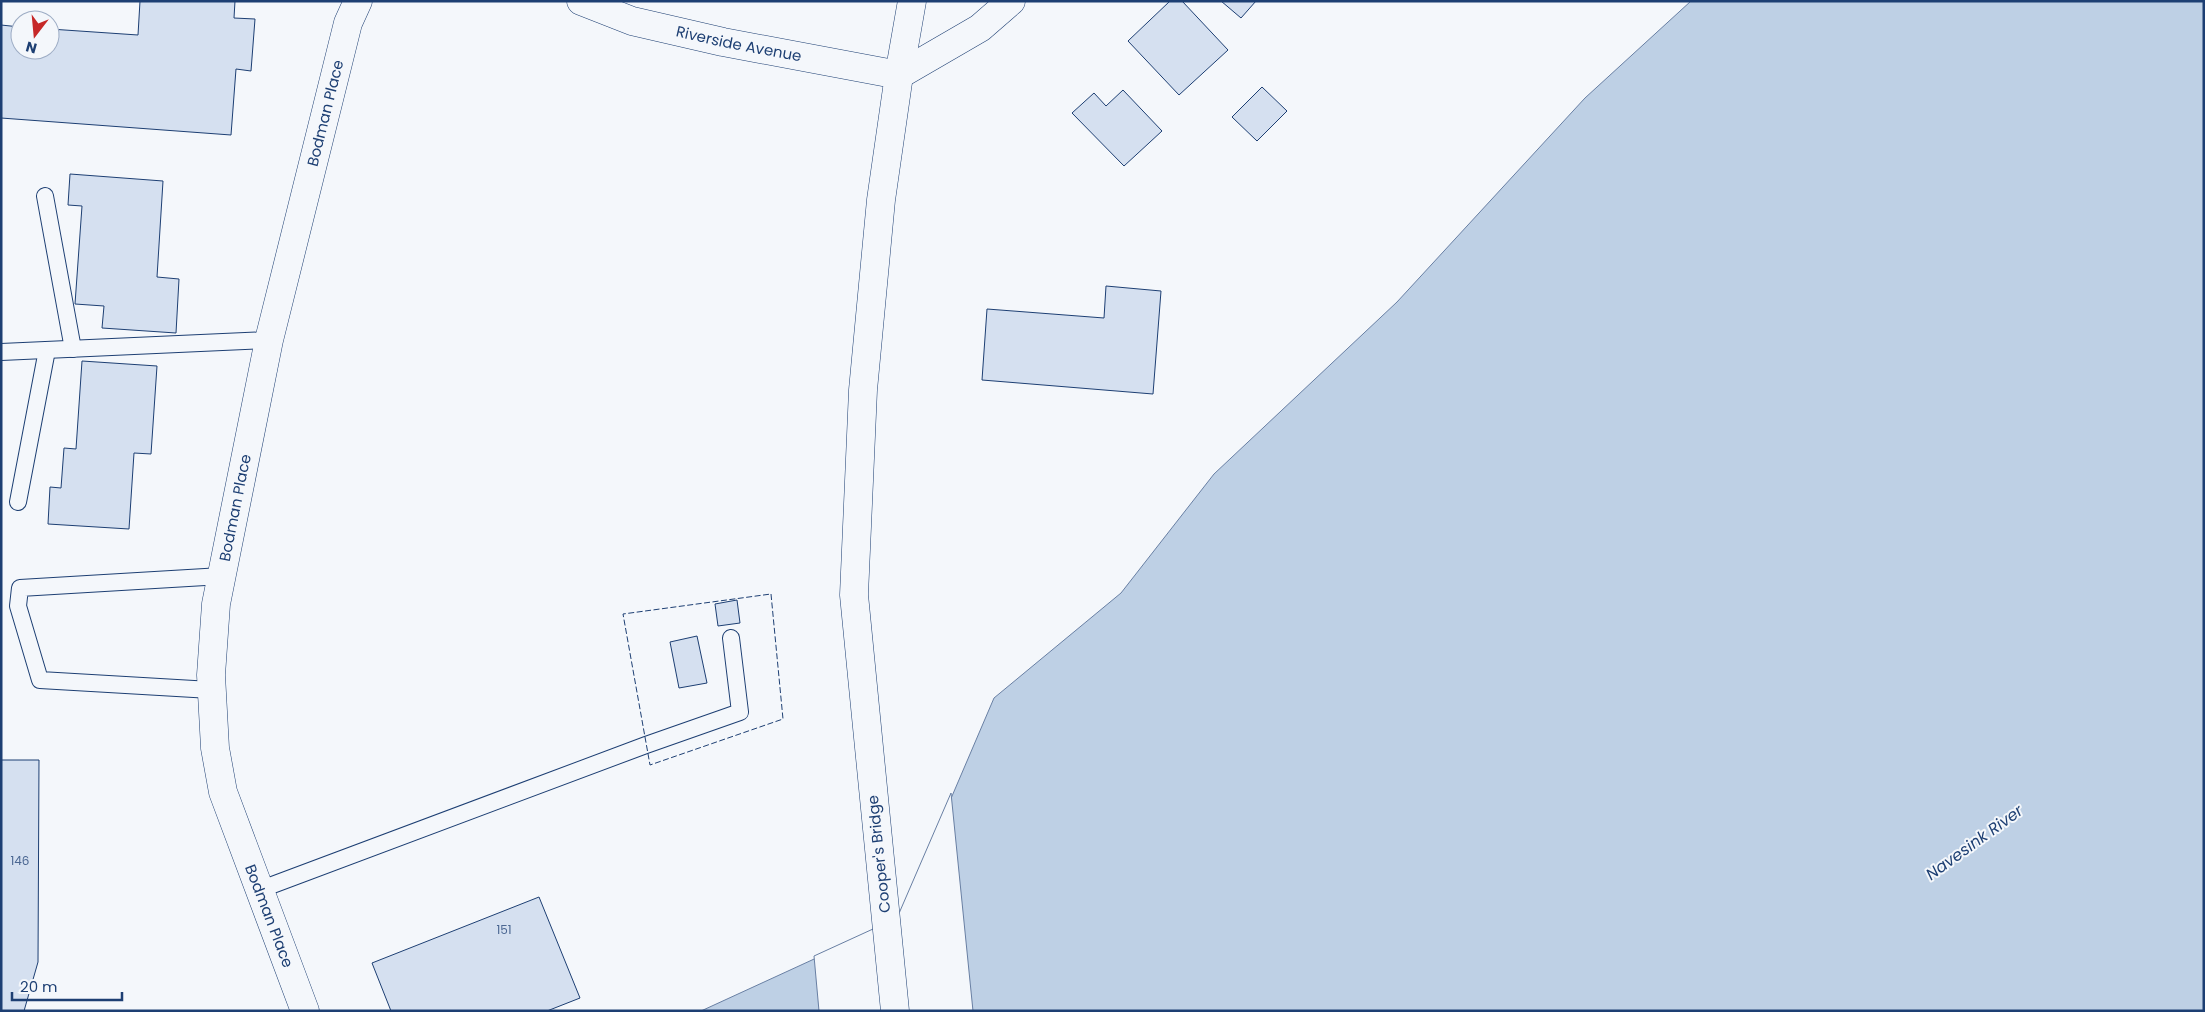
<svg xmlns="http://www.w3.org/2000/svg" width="2205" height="1012" font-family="Poppins,sans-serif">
<rect width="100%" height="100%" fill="#f4f7fb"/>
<polygon fill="#bed0e5" stroke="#687fa3" points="1691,1 2204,1 2204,1011 701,1011 899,920 994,698 1121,593 1214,474 1397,302 1585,98"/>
<polygon fill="#f4f7fb" stroke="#687fa3" points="951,793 973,1011 819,1011 814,956 897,918"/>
<g fill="#d5e0f0" stroke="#1d3f73">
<polygon points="140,1 235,1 234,18 255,19 251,71 236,69 231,135 1,118 1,25 20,27 20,50 50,50 50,29 138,35"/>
<polygon points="1170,1 1182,1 1228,50 1179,95 1128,41"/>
<polygon points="1221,1 1256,1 1241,18"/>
<polygon points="1262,87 1287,111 1257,141 1232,117"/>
<polygon points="1123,90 1162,131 1124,166 1072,113 1094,93 1106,106"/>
<polygon points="70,174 163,181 157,277 179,279 176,333 102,328 104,306 75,304 82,206 68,205"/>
<polygon points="1106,286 1161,291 1153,394 982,380 987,309 1104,318"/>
<polygon points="82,361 157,366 151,454 134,453 129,529 48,524 50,487 61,488 64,448 76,449"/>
<polygon points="737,600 740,623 718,626 715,604"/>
<polygon points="697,636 707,683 679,688 670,642"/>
<polygon points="1,760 39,760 38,962 24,1011 1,1011"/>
<polygon points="539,897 580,998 547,1011 391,1011 372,963"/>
</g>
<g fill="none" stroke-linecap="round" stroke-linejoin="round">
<defs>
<g id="service">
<polyline points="45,196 73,349"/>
<polyline points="1,352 269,340"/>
<polyline points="18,502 47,350"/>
<polyline points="211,690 40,680 18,606 20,588 222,576"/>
<polyline points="259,890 646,745 740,712 731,638"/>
</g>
<g id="minor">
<polyline points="899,75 912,1"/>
<path id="s1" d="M 305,1011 L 223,792 L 215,748 L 211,675 L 216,604 L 269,340 L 348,23 L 358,1"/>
</g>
<polyline id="secondary" points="899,75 980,28 1011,1"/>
<g id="primary">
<path id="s2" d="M 581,1 L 632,21 L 723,42 L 899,75"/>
</g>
<polyline id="trunk" points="895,1011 854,595 863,390 881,200 899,75"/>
</defs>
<use href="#service" stroke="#1d3f73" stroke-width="18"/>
<use href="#minor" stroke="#1d3f73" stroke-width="29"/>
<use href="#secondary" stroke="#1d3f73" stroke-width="29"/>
<use href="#primary" stroke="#1d3f73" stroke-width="29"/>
<use href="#trunk" stroke="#1d3f73" stroke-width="29"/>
<use href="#service" stroke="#f4f7fb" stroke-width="16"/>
<use href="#minor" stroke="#f4f7fb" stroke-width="28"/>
<use href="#secondary" stroke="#f4f7fb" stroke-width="28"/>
<use href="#primary" stroke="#f4f7fb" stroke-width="28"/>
<use href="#trunk" stroke="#f4f7fb" stroke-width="28"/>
<polygon stroke="#1d3f73" stroke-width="1" stroke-dasharray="6 2.5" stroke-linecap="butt" points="771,594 783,719 650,765 623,614"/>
</g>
<g text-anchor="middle" stroke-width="4" stroke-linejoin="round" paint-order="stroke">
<g font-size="12" fill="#4b6792">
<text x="20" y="865">146</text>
<text x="504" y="934">151</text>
</g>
<g font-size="15" fill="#1d3f73" stroke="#f4f7fb">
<text dy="5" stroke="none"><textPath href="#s2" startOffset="164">Riverside Avenue</textPath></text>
<text dy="5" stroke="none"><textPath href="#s1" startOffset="926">Bodman Place</textPath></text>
<text dy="5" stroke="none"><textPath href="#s1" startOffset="521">Bodman Place</textPath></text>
<text transform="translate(879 854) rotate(-96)" y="5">Cooper's Bridge</text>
<text transform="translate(269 916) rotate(69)" y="5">Bodman Place</text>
</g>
<g font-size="16" font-style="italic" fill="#1d3f73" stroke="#f4f7fb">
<text transform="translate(1974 842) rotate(-36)" y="6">Navesink River</text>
</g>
</g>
<rect width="2205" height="1012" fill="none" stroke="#1d3f73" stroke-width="5"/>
<g transform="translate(35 35) rotate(196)"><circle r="24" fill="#f4f7fb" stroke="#9eadc5"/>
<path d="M0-4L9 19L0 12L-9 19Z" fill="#c62828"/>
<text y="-8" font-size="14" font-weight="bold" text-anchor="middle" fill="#1d3f73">N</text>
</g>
<path d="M12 992v8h110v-8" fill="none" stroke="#1d3f73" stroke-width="2.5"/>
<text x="20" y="992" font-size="15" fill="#1d3f73" stroke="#f4f7fb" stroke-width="4" paint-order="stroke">20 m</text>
</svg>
